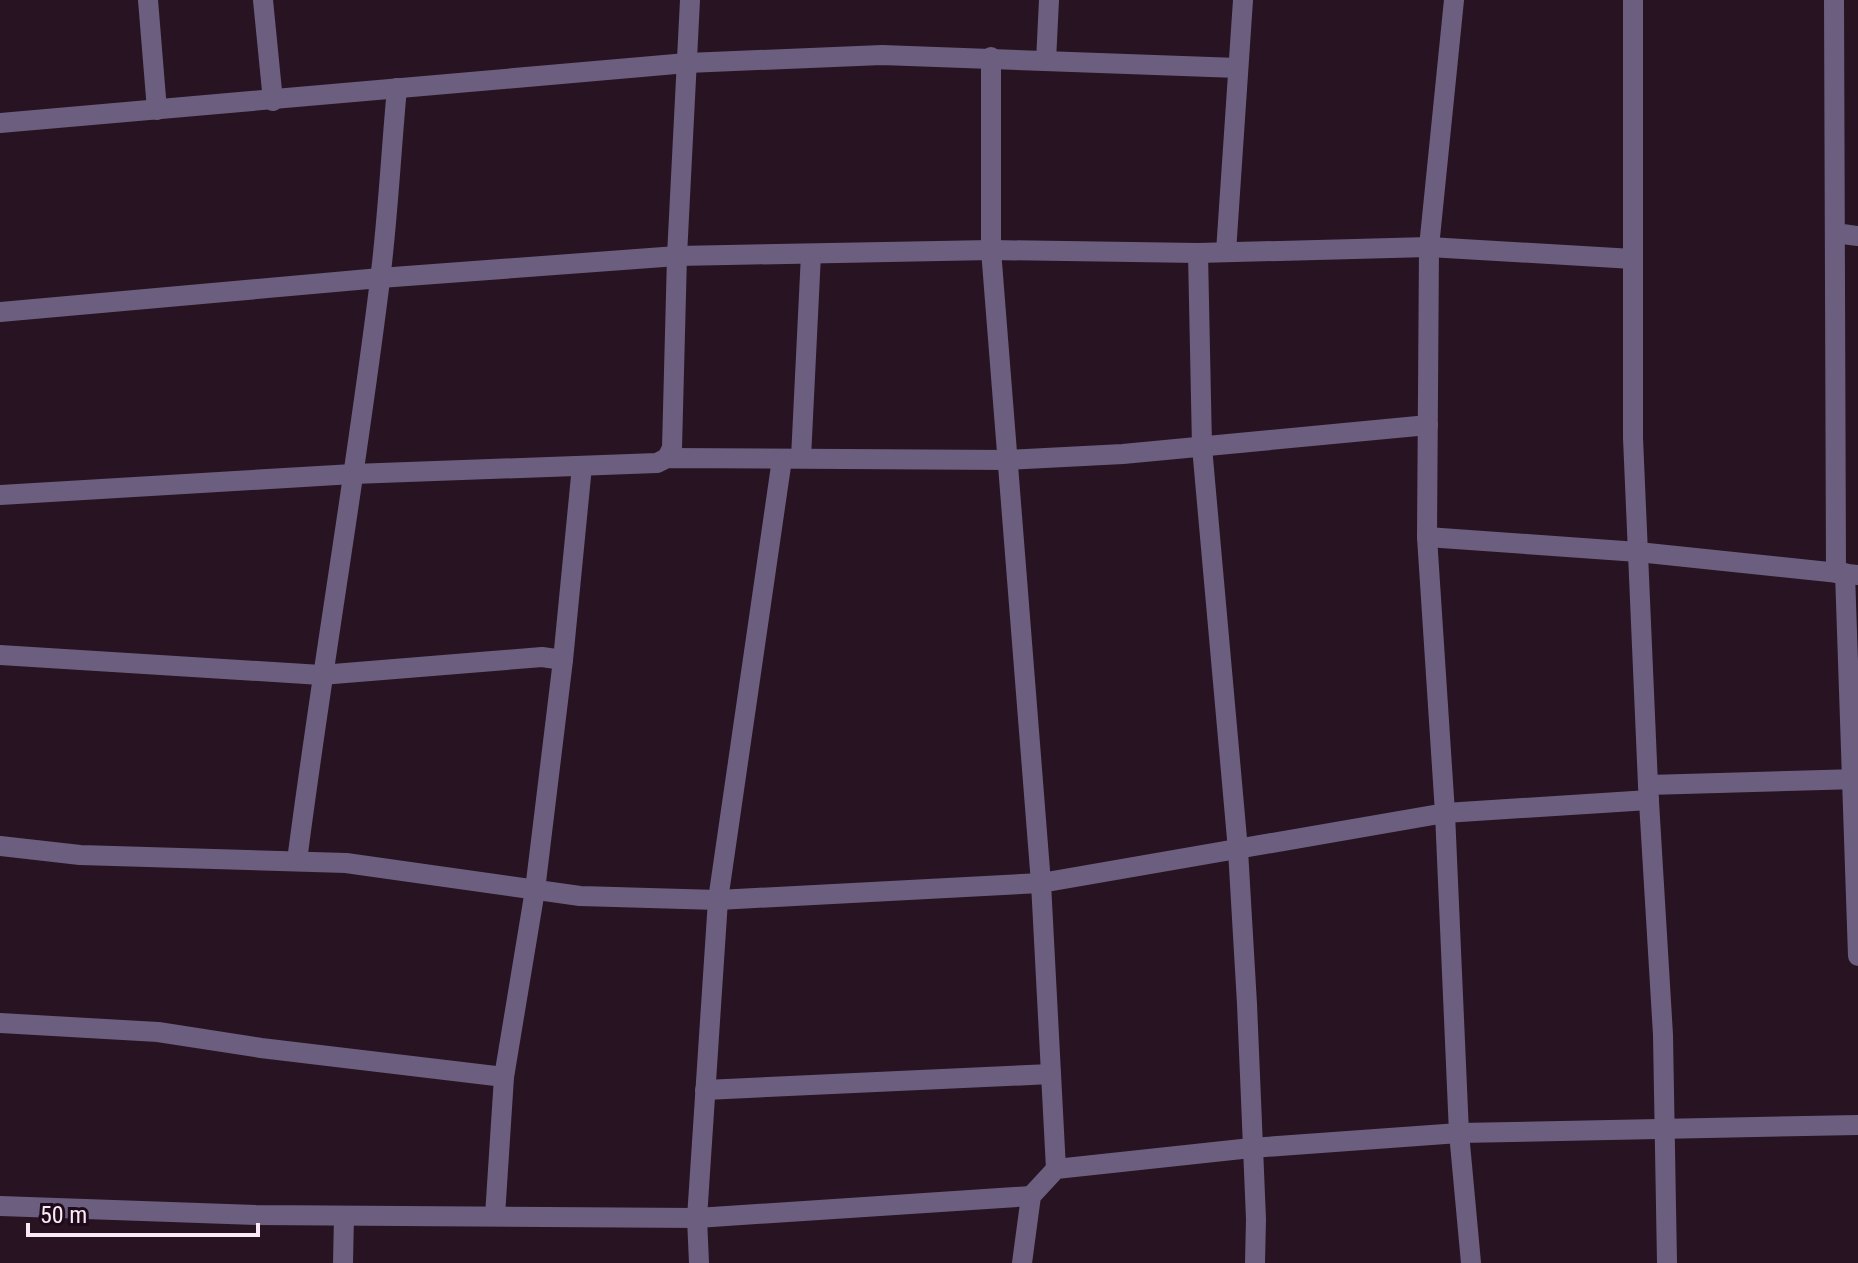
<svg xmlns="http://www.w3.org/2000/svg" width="1858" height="1263" font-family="'Roboto Condensed',sans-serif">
<rect width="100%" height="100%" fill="#281323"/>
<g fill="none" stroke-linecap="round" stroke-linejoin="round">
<g stroke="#6c5e7f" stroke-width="20">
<polyline points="148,0 157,110"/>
<polyline points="263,0 273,101"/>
<polyline points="1454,0 1429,247 1427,537 1445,813 1459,1133 1471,1263"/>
<polyline points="1633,0 1633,438 1648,785 1663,1035 1667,1263"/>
<polyline points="1834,0 1836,573"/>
<polyline points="991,57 991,250 1041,883 1056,1169"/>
<polyline points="1046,61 1049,0"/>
<polyline points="0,123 687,63 882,55 1238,68"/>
<polyline points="1835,233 1858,236"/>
<polyline points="1226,252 1243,0"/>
<polyline points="1198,253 1202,447 1238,850 1247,1004 1256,1219 1255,1263"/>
<polyline points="0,312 380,278 677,256 991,250 1198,253 1429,247 1633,259"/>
<polyline points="667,458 672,448 677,256 690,0"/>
<polyline points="801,458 811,254"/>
<polyline points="0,495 353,474 657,463 667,458 1008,460 1123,454 1428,425"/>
<polyline points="1427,537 1638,552 1858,575"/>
<polyline points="1845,573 1858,956"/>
<polyline points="0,655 321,675 542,657 563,660"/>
<polyline points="1648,785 1858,779"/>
<polyline points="0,846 80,855 346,863 580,896 718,900 1041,883 1445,813 1649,800"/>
<path d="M 297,861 C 322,667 356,475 380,280 C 388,217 391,152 397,88"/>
<polyline points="0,1023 158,1032 261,1048 504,1077"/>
<polyline points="705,1090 1051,1074"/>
<polyline points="0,1206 256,1215 697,1218 1031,1196"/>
<polyline points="495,1216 504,1077 535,890 563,660 582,466"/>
<polyline points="343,1263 344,1216"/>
<polyline points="699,1263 697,1218 718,900 782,459"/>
<polyline points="1022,1263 1031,1196 1056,1169 1251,1148 1459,1133 1858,1125"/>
</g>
</g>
<path d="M28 1223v12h230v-12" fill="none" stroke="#faeaf5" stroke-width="4"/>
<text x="40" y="1223" font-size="24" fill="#faeaf5" stroke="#1e0a1a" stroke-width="6" paint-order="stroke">50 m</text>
</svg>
